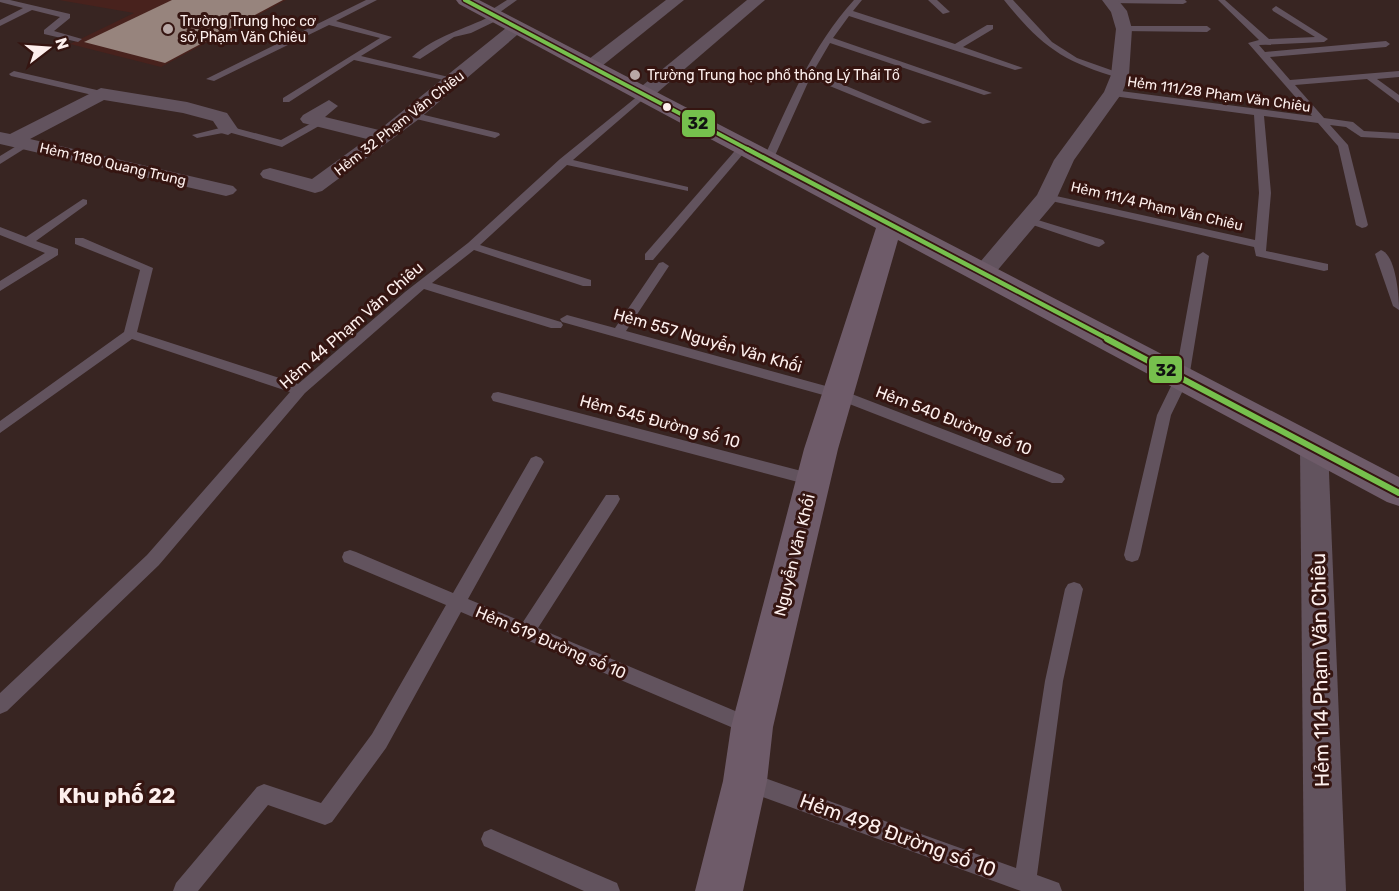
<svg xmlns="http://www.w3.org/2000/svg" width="1399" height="891" font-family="Rubik,sans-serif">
<rect width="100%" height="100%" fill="#382522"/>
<polygon fill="#48221d" points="59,0 286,0 161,67 70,44 134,13"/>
<polygon fill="#97847d" points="172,0 283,0 165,63 84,42"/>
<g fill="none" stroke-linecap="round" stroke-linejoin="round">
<g fill="#62535e" fill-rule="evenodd">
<polygon points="0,0 10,0 70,14 70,18 54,31 82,39 78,42 44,34 44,30 60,17 32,10 0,26 0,20 23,8 0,2"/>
<polygon points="366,0 377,0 336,21 392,37 361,56 457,79 457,83 354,60 289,102 283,102 283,98 380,38 329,25 214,81 206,79"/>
<path d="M 507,0 L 517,0 L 496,15 L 500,15 L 500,19 L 471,33 L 454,37 L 420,59 L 412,57 C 435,36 465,29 491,16 L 488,16 L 488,12 Z"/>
<path d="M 854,0 L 862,0 L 853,11 L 955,44 L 987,25 L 993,25 L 993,29 L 963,47 L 1023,68 L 1015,70 L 849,16 L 833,38 L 992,93 L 984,95 L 830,43 L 813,72 L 932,122 L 923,124 L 810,78 L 773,160 L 764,162 L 763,160 C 789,103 812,46 854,0 Z"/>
<polygon points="928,0 937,0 950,12 943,14"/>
<path d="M 1004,0 L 1013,0 L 1052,42 L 1077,58 L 1125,75 L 1120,78 C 1063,62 1041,46 1004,0 Z"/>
<polygon points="1107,0 1185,0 1187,2 1183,4 1110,3"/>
<polygon points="1218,0 1225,0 1269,39 1315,37 1273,11 1272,9 1276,6 1328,39 1324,42 1259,45 1265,52 1386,41 1390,44 1386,47 1270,57 1290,80 1399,71 1399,77 1377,79 1399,95 1399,103 1367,79 1295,85 1324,118 1353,122 1364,131 1399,133 1399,139 1361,137 1346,127 1330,125 1348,145 1368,225 1366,227 1362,228 1356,225 1338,146 1318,123 1264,116 1271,193 1266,251 1328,264 1328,270 1324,271 1256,256 1254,247 1047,200 1041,197 1047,194 1255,240 1259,193 1254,115 1113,96 1108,93 1113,90 1312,116 1248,43 1259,40"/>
<polygon points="1124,26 1207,26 1211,29 1207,32 1121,31 1120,29"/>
<polygon points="14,71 101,91 106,94 101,97 11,76 9,74"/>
<polygon points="644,91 649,94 647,96 573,160 688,187 688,191 567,165 480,245 591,280 591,286 583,286 474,250 432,283 561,322 563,325 561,328 551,328 424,289 305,393 159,565 7,711 0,714 0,693 147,555 290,392 132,339 0,433 0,421 124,332 140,270 75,244 75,238 83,238 153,268 137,332 298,384 405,292 468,243 560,159"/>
<polygon points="412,112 499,133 500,135 495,138 408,117 408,113"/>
<polygon points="317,120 326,122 282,147 228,132 197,138 192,135 228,126 281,140"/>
<polygon points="23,142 32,144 0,164 0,156"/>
<polygon points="740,145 749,147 653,260 645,260 645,254"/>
<polygon points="83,199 87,200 87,204 36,241 58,249 58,255 0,291 0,281 45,253 0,235 0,227 26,237"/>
<polygon points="1028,217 1103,240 1105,243 1099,247 1095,246 1024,222 1022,220"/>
<path d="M 1381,250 C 1396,255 1399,296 1399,310 L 1393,306 L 1375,254 Z"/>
<polygon points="1203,252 1209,256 1189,378 1171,415 1140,555 1138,560 1132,562 1126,560 1124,555 1157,415 1175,378 1197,256"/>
<polygon points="663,262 669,266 626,331 844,391 1062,475 1065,479 1062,483 1052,483 834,398 562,322 560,319 567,315 615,328 659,263"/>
<polygon points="498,392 813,474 818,476 821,480 818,484 813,486 493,401 491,397 493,393"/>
<polygon points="536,456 541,458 544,462 468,599 523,622 606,495 618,495 620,499 618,503 538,628 759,721 762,727 759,733 752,736 745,733 461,612 386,748 332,822 325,825 268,805 198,891 173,891 176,883 257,787 264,784 321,803 372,734 446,605 344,562 342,557 344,552 350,550 356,552 453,593 531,458"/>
<polygon points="1074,582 1080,584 1083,589 1063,681 1037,875 1059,883 1062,891 1021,891 741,789 738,782 741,775 748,772 1016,868 1045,681 1065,589 1068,584"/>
<polygon points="491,829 617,883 620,891 584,891 484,846 481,839 484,832"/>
</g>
<g fill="#62535e" fill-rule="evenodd">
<polygon points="666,0 684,0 597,70 585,70 582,66 585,62"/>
<polygon points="747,0 765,0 651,98 637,98 635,94 637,90"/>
<polygon points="1102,0 1118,0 1127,11 1132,29 1129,75 1122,93 1074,160 1055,202 991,278 975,278 971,273 975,268 1037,195 1054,160 1104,92 1111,75 1116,29 1111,12"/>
<polygon points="517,22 523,24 525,27 523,30 419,119 322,191 315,193 263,178 260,174 263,170 270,168 312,179 367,139 303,123 300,119 303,115 329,100 338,106 325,117 379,130 511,24"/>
<polygon points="101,88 187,102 227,113 238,129 228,135 221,133 213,121 183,113 104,100 30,139 233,186 237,190 233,194 226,196 0,144 0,132 10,134"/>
<polygon points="1314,438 1324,441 1328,448 1346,891 1304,891 1300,448 1304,441"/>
</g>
<polygon fill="#6e5b69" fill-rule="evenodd" points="456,0 479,0 1399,477 1399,506 1387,502 898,240 838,449 773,727 767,781 743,891 695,891 723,781 731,727 804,449 876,228 459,4"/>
<defs>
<polyline id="bus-1-far2" points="465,0 749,150"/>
<polyline id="bus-1-far1" points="747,149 1110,340"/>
<polyline id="bus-1" points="1107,339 1399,493"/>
</defs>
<use href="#bus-1-far2" stroke="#351511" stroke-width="7"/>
<use href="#bus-1-far1" stroke="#351511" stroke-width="8"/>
<use href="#bus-1" stroke="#351511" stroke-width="10"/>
<use href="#bus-1-far2" stroke="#76c04d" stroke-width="4"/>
<use href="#bus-1-far1" stroke="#76c04d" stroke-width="4.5"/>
<use href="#bus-1" stroke="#76c04d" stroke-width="6"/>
</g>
<g fill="#b8a8a6" stroke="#351511" stroke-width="2">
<circle cx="168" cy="29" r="6"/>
<circle cx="635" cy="75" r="6"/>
</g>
<circle fill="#fdefed" stroke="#351511" stroke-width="2" cx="667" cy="107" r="5"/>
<g text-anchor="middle" stroke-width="6" stroke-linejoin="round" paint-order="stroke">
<g font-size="14" fill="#fdefed" stroke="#351511" text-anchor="start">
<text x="180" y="26">Trường Trung học cơ<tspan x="180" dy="16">sở Phạm Văn Chiêu</tspan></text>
<text x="647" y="80">Trường Trung học phổ thông Lý Thái Tổ</text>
</g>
<g font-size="14" fill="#fdefed" stroke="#351511">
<text transform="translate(1219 94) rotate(8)" y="5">Hẻm 111/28 Phạm Văn Chiêu</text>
<text transform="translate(399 123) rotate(-38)" y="5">Hẻm 32 Phạm Văn Chiêu</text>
<text transform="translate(113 164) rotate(13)" y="5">Hẻm 1180 Quang Trung</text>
<text transform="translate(1157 206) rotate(13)" y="5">Hẻm 111/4 Phạm Văn Chiêu</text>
</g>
<g font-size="16" fill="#fdefed" stroke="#351511">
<text transform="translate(351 325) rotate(-41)" y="6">Hẻm 44 Phạm Văn Chiêu</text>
<text transform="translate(708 340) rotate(16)" y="6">Hẻm 557 Nguyễn Văn Khối</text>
<text transform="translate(954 420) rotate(21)" y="6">Hẻm 540 Đường số 10</text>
<text transform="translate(660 421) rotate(15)" y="6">Hẻm 545 Đường số 10</text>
<text transform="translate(794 555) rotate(-76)" y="6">Nguyễn Văn Khối</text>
<text transform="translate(551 642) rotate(23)" y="6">Hẻm 519 Đường số 10</text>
</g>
<g font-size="20" fill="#fdefed" stroke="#351511">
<text transform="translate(1320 670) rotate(-91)" y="7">Hẻm 114 Phạm Văn Chiêu</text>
<text transform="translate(898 835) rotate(20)" y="7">Hẻm 498 Đường số 10</text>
</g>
<g font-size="21" font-weight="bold" fill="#fdefed" stroke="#351511">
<text x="117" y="803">Khu phố 22</text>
</g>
</g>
<g stroke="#351511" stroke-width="2">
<rect x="681" y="109" width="35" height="29" rx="6" fill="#76c04d"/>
<rect x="1148" y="355" width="35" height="29" rx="6" fill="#76c04d"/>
</g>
<g font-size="16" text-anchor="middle" font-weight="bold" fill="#111">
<text x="698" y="129">32</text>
<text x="1166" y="376">32</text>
</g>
<g transform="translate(48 48) rotate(73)" stroke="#351511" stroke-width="4.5" paint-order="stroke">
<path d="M0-4.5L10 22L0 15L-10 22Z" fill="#fdefed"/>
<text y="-9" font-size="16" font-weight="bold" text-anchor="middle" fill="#fdefed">N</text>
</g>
</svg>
